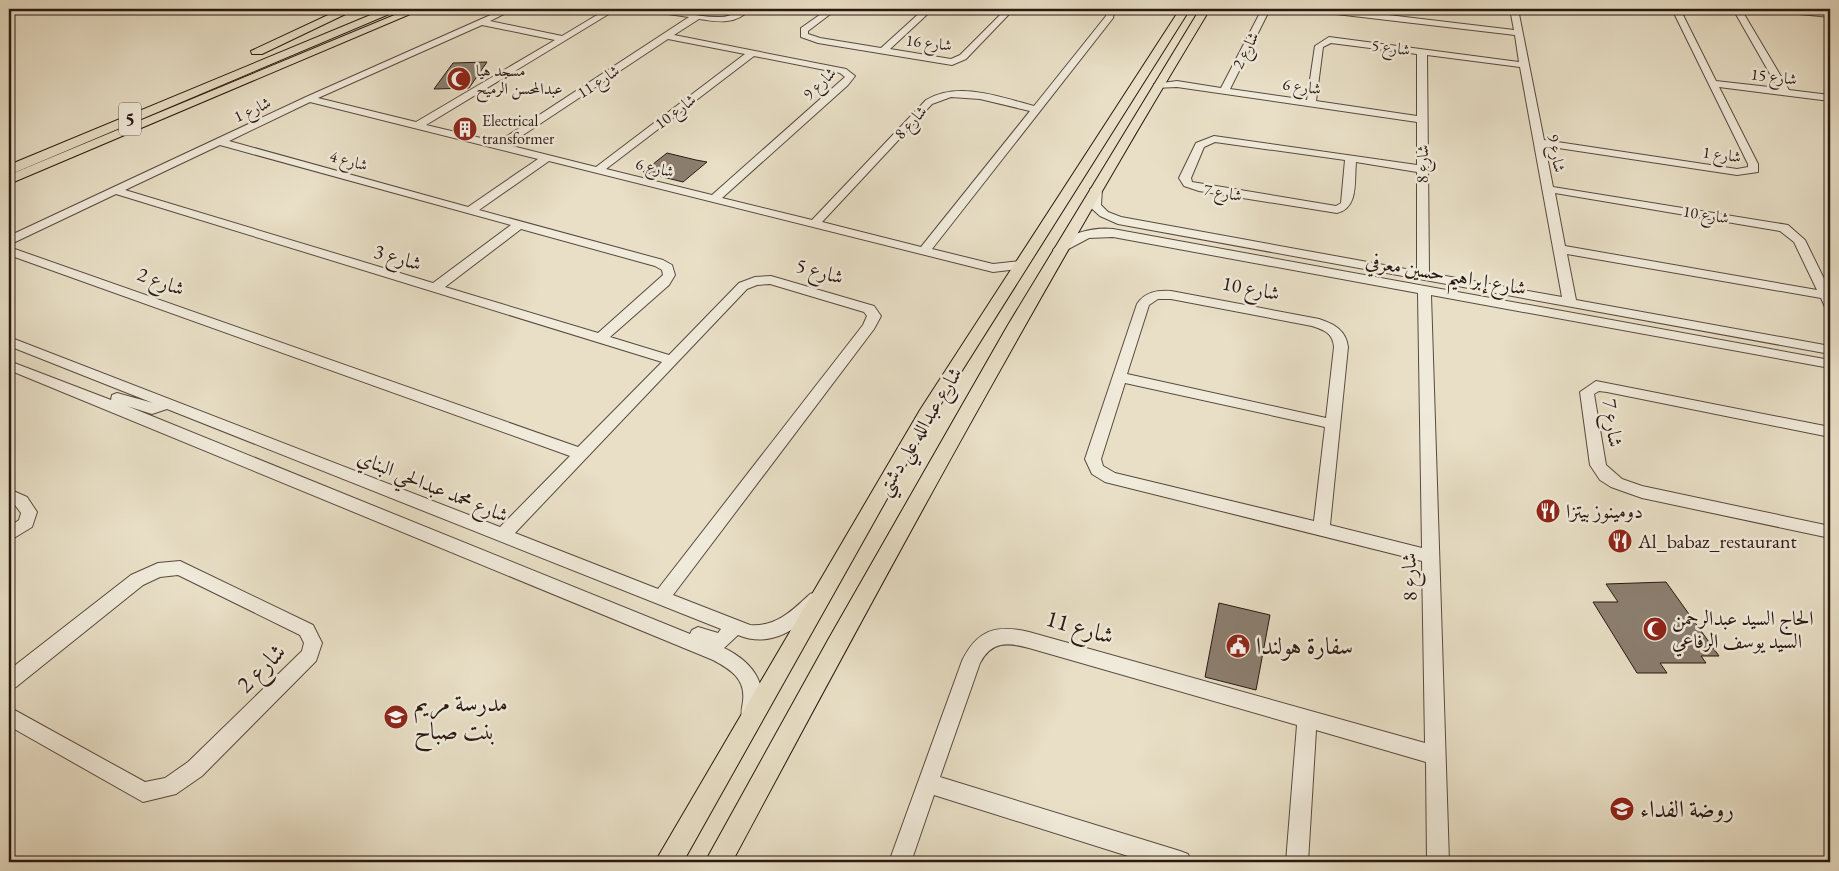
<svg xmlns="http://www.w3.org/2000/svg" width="1839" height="871" font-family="'EB Garamond',Amiri,serif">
<rect width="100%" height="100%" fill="#e8dfc6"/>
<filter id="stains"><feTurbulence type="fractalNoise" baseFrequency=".004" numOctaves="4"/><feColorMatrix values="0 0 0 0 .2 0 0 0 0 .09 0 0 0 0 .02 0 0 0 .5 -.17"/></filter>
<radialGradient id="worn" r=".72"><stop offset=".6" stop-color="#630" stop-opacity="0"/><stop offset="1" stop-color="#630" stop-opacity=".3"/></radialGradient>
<g fill="#8c7f70" stroke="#291812">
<polygon points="487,62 469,88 434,89 453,63"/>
<polygon points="667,153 696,160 707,162 683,182 643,172"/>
<polygon points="1666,582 1719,656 1701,656 1706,663 1660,663 1667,673 1637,673 1593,602 1618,602 1606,584"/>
<polygon points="1219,603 1270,615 1256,690 1205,677"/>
</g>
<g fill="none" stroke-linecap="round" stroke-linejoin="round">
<defs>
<g id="minor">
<path d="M 504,9 L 514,9 L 490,21 L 562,36 L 607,9 L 617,9 L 426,125 L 498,142 L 689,17 L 654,12 L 650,9 C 674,9 697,18 721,17 C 732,17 739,9 750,9 C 736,25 718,22 699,19 L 674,35 L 846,69 L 855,76 L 848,85 L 722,198 L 812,220 L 926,100 C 959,81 999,97 1034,106 L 1106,16 L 1106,13 L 1098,9 L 1109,9 L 1114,12 L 1113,18 L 932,249 L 993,264 L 1021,261 L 1025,262 L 1027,265 L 1025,268 L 993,272 L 549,161 L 479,210 L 663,260 L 672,265 L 675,275 L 669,285 L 610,337 L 669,355 L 739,283 L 755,277 L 771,276 L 874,306 L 881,316 L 874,329 L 673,595 L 750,625 C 776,627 792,611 810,594 L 816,592 L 822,594 L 825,599 L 822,604 C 799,628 772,649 738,635 L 724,648 C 753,662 772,687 757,720 L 750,723 L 743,720 C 740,713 742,709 743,701 C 746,679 730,669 713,660 L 9,370 L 9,361 L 111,400 L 112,395 L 117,393 L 153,403 L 9,346 L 9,337 L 500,527 L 570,456 L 9,255 L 9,247 L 578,447 L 662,362 L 116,194 L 13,243 L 9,244 L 9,236 L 306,97 ZM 482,25 L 555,40 L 416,122 L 318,98 ZM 668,39 L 745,54 L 596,167 L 508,145 ZM 754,56 L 840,73 L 845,77 L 712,195 L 606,169 ZM 951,97 L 980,99 L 1030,111 L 921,247 L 822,222 L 932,104 ZM 310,102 L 538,159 L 468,207 L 229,141 ZM 220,145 L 511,225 L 433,283 L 125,190 ZM 521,229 L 655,266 L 662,270 L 663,275 L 598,333 L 445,287 ZM 770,284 L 864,312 L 867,316 L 863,325 L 658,589 L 515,533 L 747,289 L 757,285 ZM 127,406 L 152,414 L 167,409 L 721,629 L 718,633 L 698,627 L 692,630 L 690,634 Z"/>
<polygon points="828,9 837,9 808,31 808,34 820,38 881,48 924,9 933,9 890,49 951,59 960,55 1006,9 1014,9 966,59 952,65 818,43 801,37 801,28"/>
<path d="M 1262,9 L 1270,9 L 1230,89 L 1307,100 L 1315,46 L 1329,37 L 1519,62 L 1515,35 L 1319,12 L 1315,9 L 1338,9 L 1514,30 L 1510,9 L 1518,9 L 1544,140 L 1737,169 L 1748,167 L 1748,164 L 1672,9 L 1680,9 L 1716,81 L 1778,88 L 1733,9 L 1741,9 L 1789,90 L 1830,95 L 1830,101 L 1719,87 L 1758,164 L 1758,172 L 1737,175 L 1545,146 L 1553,187 L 1788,225 L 1805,240 L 1830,291 L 1830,308 L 1825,307 L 1821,298 L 1567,254 L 1576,300 L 1830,346 L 1830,354 L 1118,224 L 1100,216 L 1089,206 L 1090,189 L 1096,186 L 1102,189 L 1101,205 L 1108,212 L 1121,217 L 1417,271 L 1417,172 L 1356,162 C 1354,181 1359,208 1337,213 L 1199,191 L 1184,186 L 1179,178 L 1196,143 L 1214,136 L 1417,165 L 1417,122 L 1177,87 L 1154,88 L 1154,84 L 1177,81 L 1221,88 ZM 1331,43 L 1417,54 L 1417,116 L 1316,101 L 1323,47 ZM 1427,55 L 1520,67 L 1562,297 L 1429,273 ZM 1215,142 L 1345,160 L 1341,203 L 1336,206 L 1192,182 L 1191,178 L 1204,147 ZM 1555,193 L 1780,231 L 1794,242 L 1817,290 L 1565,246 Z"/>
<polygon points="1775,9 1830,12 1830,17 1779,12"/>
<path d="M 1113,229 L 1830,360 L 1830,368 L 1431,295 L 1449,862 L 1427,862 L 1426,762 L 1316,730 L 1308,862 L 1286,862 L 1297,725 L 1029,648 C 1007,642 992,641 980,663 L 940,777 L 1180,851 L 1188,854 L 1191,862 L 1147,862 L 934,795 L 911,862 L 889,862 L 962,661 C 977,630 996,624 1029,632 L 1425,743 L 1422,561 L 1105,482 L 1092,474 L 1085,459 L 1137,304 C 1145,292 1157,290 1171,291 L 1319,319 C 1334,324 1346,330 1348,347 L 1330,525 L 1422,548 L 1418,293 L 1113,237 L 1089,238 L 1059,254 L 1053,250 C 1067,233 1092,227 1113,229 ZM 1158,299 L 1171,299 L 1312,326 C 1324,330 1333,333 1334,347 L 1326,418 L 1127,374 L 1149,305 ZM 1125,383 L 1325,427 L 1314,521 L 1115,473 L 1103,466 L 1101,459 Z"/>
<polygon points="1596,381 1830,427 1830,437 1607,392 1599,391 1594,394 1606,465 1622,479 1642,486 1830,526 1830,538 1642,498 1611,487 1600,480 1590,465 1580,392"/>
<polygon points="9,489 27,497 37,512 32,527 9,541 9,527 19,520 21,513 15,505 9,502"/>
<polygon points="180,561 313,625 322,643 316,661 202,776 176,794 143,802 9,726 9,707 145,782 165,778 188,762 302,651 304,643 300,635 178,575 160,577 143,585 16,687 9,689 9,670 131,575 158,563"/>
</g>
<g id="major">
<polygon points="409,9 422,9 9,184 9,175"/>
<polygon points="1180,9 1190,9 934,415 683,862 655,862 920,410"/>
<path d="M 1200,9 L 1210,9 C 1041,288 886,574 732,862 L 705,862 L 828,640 L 1008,325 Z"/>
</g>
<g id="highway">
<polygon points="341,9 356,9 262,54 252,54 251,51"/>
<polygon points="385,9 401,9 9,175 9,165"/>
</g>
</defs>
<use href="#minor" stroke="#594a3f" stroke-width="2"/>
<use href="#major" stroke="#291812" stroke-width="2"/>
<use href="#highway" stroke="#291812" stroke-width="2"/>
<use href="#minor" fill="#f0eada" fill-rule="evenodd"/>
<use href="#major" fill="#e8dfc6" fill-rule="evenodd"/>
<use href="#highway" fill="#e8dfc6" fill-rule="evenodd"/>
</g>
<defs>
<symbol id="mosque-disc" viewBox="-11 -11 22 22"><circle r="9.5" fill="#8f2418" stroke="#f0eada"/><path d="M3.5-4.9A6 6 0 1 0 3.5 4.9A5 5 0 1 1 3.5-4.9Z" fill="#fff"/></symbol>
<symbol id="building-disc" viewBox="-11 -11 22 22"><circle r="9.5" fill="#8f2418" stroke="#f0eada"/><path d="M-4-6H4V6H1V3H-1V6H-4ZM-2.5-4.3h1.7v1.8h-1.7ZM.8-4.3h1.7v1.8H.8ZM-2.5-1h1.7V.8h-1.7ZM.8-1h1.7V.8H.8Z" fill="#fff"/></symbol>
<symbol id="restaurant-disc" viewBox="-11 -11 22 22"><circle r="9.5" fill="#8f2418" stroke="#f0eada"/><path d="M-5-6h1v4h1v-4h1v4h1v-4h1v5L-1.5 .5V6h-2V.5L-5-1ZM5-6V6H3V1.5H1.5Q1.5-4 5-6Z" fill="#fff"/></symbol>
<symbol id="civic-disc" viewBox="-11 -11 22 22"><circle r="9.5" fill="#8f2418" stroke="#f0eada"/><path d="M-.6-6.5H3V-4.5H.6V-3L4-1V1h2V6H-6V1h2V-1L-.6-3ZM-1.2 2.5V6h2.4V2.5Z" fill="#fff"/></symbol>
<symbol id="school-disc" viewBox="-11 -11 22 22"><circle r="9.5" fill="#8f2418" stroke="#f0eada"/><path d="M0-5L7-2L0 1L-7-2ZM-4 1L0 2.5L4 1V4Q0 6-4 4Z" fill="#fff"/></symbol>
</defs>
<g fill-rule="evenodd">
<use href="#mosque-disc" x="445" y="65" width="28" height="28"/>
<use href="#building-disc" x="451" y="115" width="28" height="28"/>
<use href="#restaurant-disc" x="1534" y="497" width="28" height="28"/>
<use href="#restaurant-disc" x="1606" y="527" width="28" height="28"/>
<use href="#mosque-disc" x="1641" y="615" width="28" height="28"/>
<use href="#civic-disc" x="1224" y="632" width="28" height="28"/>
<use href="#school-disc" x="382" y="703" width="28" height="28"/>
<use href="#school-disc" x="1608" y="795" width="28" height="28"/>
</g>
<g text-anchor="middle" stroke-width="5" stroke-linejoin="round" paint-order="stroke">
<g font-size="16" fill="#291812" stroke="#f0eada">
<text transform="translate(929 42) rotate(7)" y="6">شارع 16</text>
<text transform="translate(1391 47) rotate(8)" y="6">شارع 5</text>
<text transform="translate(1245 50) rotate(-63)" y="6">شارع 2</text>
<text transform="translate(1774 76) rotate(7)" y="6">شارع 15</text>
<text transform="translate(598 81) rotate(-33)" y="6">شارع 11</text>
<text transform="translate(819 83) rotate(-44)" y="6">شارع 9</text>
<text transform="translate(1302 86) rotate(8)" y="6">شارع 6</text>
<text transform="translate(252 109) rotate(-25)" y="6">شارع 1</text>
<text transform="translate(675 111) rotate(-37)" y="6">شارع 10</text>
<text transform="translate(910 122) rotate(-47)" y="6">شارع 8</text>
<text transform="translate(1557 153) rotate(79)" y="6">شارع 9</text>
<text transform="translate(1722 154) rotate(8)" y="6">شارع 1</text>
<text transform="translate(349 160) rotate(15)" y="6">شارع 4</text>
<text transform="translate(1422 164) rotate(-90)" y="6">شارع 8</text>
<text transform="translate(655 167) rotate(14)" y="6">شارع 6</text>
<text transform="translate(1223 192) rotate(10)" y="6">شارع 7</text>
<text transform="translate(1706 214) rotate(9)" y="6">شارع 10</text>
</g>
<g font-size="16" fill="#291812" stroke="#f0eada" text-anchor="start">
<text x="476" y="76">مسجد هيا<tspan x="476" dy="18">عبدالمحسن الرميح</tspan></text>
<text x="482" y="126">Electrical<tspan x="482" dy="18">transformer</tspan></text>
</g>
<rect fill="#f0eada" stroke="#65574e" stroke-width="1" x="119" y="102.5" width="22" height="33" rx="4"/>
<g font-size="19" font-weight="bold" fill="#291812">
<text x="130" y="126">5</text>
</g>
<g font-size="20" fill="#291812" stroke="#f0eada">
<text transform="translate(398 257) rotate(17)" y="7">شارع 3</text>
<text transform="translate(820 271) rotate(16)" y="7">شارع 5</text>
<text transform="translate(1446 274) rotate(10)" y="7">شارع إبراهيم حسين معرفي</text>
<text transform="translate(161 281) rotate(20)" y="7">شارع 2</text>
<text transform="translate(1251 288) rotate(11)" y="7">شارع 10</text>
<text transform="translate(1613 423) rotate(82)" y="7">شارع 7</text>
<text transform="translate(919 431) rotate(-59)" y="7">شارع عبدالله علي دشتي</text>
<text transform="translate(433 486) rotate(22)" y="7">شارع محمد عبدالحي البناي</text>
<text transform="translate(1409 577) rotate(-91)" y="7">شارع 8</text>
</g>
<g font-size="20" fill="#291812" stroke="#f0eada" text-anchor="start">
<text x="1566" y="518">دومينوز بيتزا</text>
<text x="1638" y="548">Al_babaz_restaurant</text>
<text x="1672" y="625">الحاج السيد عبدالرحمن<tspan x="1672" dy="23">السيد يوسف الرفاعي</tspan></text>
</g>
<g font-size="24" fill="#291812" stroke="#f0eada">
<text transform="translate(1080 627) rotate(16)" y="8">شارع 11</text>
<text transform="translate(261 668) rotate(-45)" y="8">شارع 2</text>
</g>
<g font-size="24" fill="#291812" stroke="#f0eada" text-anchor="start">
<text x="1256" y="654">سفارة هولندا</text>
<text x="414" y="711">مدرسة مريم<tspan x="414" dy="28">بنت صباح</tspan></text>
<text x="1640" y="817">روضة الفداء</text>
</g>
</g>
<rect width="1839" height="871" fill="none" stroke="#e8dfc6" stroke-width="30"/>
<rect x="10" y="10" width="1819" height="851" fill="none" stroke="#291812" stroke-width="2.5"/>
<rect x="15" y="15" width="1809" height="841" fill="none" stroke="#291812"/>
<rect width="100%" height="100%" filter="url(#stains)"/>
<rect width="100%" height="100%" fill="url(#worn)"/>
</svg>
